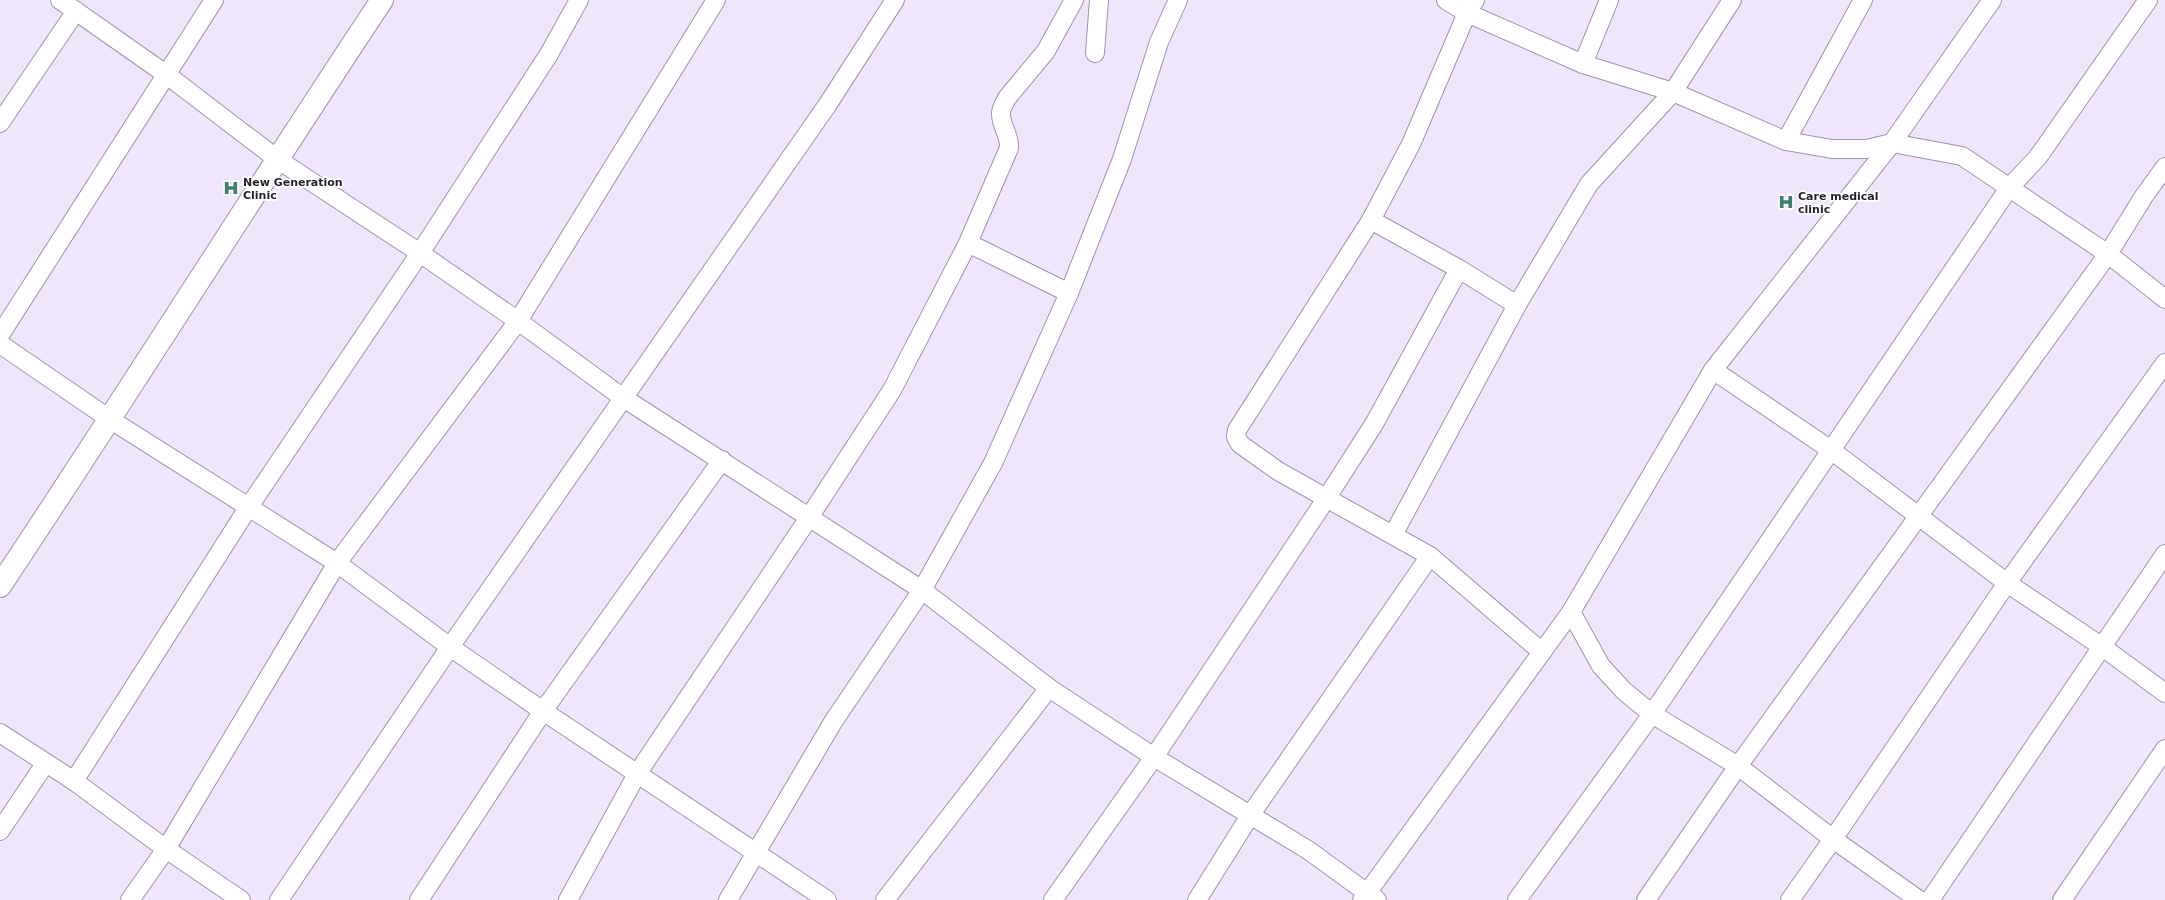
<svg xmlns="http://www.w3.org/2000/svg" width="2165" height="900" font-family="'DejaVu Sans',sans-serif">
<rect width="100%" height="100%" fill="#f0e6fb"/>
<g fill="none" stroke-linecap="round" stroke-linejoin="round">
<defs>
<g id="minor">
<polyline points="60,0 167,75 277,159 420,253 518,321 622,397 922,590 1049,688 1154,757 1308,850 1377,900"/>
<polyline points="1446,0 1467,13 1583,64 1673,92 1786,141 1832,149 1866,149 1892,143 1962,156 2108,254 2165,299"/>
<polyline points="1475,0 1467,13 1411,144 1371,220 1237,430 1236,437 1240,444 1278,471 1430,556 1542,652"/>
<polyline points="1095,53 1099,0"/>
<polyline points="1583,64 1609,0"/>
<polyline points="0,123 76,11"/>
<polyline points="1786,141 1863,0"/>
<polyline points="1371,220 1459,269 1517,305"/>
<polyline points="968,243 1069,293"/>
<polyline points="0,335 214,0"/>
<polyline points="0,344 111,420 337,563 450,647 543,711 827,900"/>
<polyline points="1713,370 1831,450 2007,583 2101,646 2165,693"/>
<polyline points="1393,535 1517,305 1589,184 1673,92 1732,0"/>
<polyline points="1571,612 1601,666 1624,691 1652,714 1738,766 1833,839 1919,900"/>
<polyline points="0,733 74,781 166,849 241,900"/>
<polyline points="74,781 248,508 420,253 549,54 579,0"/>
<polyline points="0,831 45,764"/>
<polyline points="130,900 166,849 337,563 518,321 716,0"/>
<polyline points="279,900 450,647 828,104 895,0"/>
<polyline points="419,900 543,711 722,460"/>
<path d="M 568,900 L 637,774 L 808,519 L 892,390 L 968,243 L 1009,148 C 1010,135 1000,124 1001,113 C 1001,108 1005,102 1007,98 L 1046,51 L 1074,0"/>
<polyline points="728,900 833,722 922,590 993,463 1069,293 1122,159 1159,42 1178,0"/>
<polyline points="885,900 1049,688"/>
<polyline points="1053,900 1154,757 1326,499 1374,424 1459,269"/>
<polyline points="1197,900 1251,814 1430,556"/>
<polyline points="1362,900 1571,612 1713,370 1892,143 1992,0"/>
<polyline points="1517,900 1652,714 2009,188 2038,157 2148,0"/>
<polyline points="1646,900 1738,766 2108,254 2144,196 2165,167"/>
<polyline points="1790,900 1833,839 2007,583 2165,363"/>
<polyline points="1930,900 2165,554"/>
<polyline points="2062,900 2165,749"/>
</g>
<path id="tertiary" d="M 0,586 C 129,392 253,194 382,0"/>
</defs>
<use href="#minor" stroke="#a192b1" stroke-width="20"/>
<use href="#tertiary" stroke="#a192b1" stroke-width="24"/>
<use href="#minor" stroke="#fff" stroke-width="18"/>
<use href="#tertiary" stroke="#fff" stroke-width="22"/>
</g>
<defs>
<symbol id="hospital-bare" viewBox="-9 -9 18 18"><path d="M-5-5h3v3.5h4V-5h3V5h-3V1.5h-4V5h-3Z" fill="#3d7f6f" stroke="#fff" stroke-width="2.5" paint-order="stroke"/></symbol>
</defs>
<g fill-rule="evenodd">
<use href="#hospital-bare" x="220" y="177" width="22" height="22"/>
<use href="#hospital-bare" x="1775" y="191" width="22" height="22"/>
</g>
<g text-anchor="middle" stroke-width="3.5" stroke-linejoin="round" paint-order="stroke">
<g font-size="11" font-weight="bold" fill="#251f2b" stroke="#fff" text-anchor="start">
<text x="243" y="186">New Generation<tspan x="243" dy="13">Clinic</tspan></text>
<text x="1798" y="200">Care medical<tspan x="1798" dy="13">clinic</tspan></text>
</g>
</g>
</svg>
